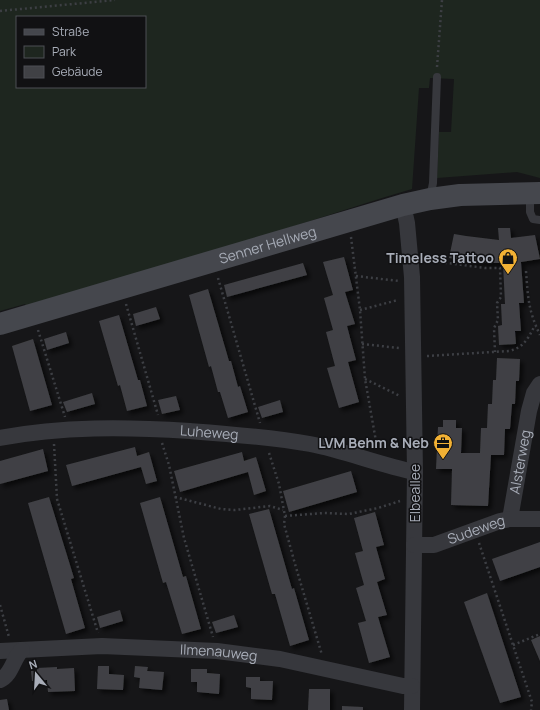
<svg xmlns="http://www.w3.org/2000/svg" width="540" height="710" font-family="Manrope,sans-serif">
<defs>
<filter id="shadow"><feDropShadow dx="3.5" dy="3.5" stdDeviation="2" flood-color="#0009"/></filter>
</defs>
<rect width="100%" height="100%" fill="#161618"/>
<path fill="#1e261f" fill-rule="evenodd" d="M 0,0 L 540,0 L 540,178 L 517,172 L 437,178 L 439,132 L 451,132 L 454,79 L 430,78 L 429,88 L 419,88 L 412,189 L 382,198 L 195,258 L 26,307 L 25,304 L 0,311 ZM 17,17 L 145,17 L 145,87 L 17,87 Z"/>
<g fill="#404145" filter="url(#shadow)">
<polygon points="498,228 510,228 511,238 535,235 540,259 521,262 524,303 519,303 521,331 515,331 516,344 499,345 498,326 502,325 501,304 505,304 503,263 484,263 449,258 454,234 466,236 499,240"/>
<polygon points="344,257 353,290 345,292 355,324 347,326 356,360 348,362 359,402 339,408 327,368 335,366 326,332 333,330 324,298 333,295 323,262"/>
<polygon points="303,263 307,275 227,297 224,285"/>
<polygon points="208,289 229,361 231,361 238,387 240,386 248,412 228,418 220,392 218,392 211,366 209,367 189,295"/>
<polygon points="156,307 160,319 136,326 133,314"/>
<polygon points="119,315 138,380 140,380 147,406 127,411 120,385 118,386 99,321"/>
<polygon points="66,332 69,343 47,350 44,339"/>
<polygon points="33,339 52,405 30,411 12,346"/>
<polygon points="497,358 520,359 519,381 516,381 515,404 512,404 510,429 505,429 504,455 491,455 488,506 451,505 452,469 436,469 438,427 443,427 443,420 456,420 456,428 462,428 461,453 480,453 481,428 487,428 488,404 492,404 493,380 496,380"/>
<polygon points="92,393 95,404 67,412 63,402"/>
<polygon points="176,396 180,410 162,414 158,400"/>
<polygon points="280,400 283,412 262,418 258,407"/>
<polygon points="135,447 137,456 149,452 157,481 146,484 141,467 72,486 66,465"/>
<polygon points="43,449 48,471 0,484 0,461"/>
<polygon points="242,452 244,461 256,457 266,491 254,495 248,472 180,492 174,471"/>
<polygon points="351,471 357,492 289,512 283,491"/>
<polygon points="49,497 74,578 71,579 85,628 66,634 28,503"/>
<polygon points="160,497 183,577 186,576 201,629 182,634 166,582 163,583 140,503"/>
<polygon points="269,509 292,589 294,588 309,640 290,646 275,594 272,594 249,514"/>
<polygon points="375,512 384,545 376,547 385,579 377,582 387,615 378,617 390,657 369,663 358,623 366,621 356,588 364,585 355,553 363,551 354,518"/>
<polygon points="540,542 540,567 500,581 492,559"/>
<polygon points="487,593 521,697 500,703 464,602"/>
<polygon points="120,610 123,621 100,628 97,617"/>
<polygon points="234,615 238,627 216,633 212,622"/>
<polygon points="540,636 540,661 531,640"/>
<polygon points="98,666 109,666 109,674 124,675 123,690 97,689"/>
<polygon points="135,666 148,667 147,671 164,672 162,690 139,688 140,678 134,677"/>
<polygon points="57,667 57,669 74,668 75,691 48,692 47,680 32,681 31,671 37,671 37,668"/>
<polygon points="191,669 207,669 207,673 220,674 219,694 197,692 197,682 191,682"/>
<polygon points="246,677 260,677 260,681 273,681 272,700 251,699 251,688 246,687"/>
<polygon points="309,689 330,689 330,710 308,710"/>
<polygon points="7,699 9,710 0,710 0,700"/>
<polygon points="342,706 363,707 363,710 342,710"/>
</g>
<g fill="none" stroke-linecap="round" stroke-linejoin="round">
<g stroke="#3d3f44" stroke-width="2.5" stroke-dasharray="2 3" stroke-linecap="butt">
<polyline points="0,11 115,0"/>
<polyline points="437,67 442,0"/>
<polyline points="351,237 360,310 365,379 377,447"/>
<polyline points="425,260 485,268 500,268 501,297 497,303 498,320 494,328 495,352"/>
<path d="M 526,271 C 528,297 528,310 540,335"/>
<polyline points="356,276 399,281"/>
<polyline points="218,278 260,423"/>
<polyline points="126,304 158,415"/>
<polyline points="360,310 398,300"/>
<polyline points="38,330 65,417"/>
<polyline points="362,344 399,348"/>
<path d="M 427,356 L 509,351 C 523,348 528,339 534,327 L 536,327"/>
<polyline points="365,379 400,396"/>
<polyline points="162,443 169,465 184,538 213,637"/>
<polyline points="54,444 57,499 98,633"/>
<polyline points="269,453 279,484 285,516 284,524 295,564 322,655"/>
<polyline points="175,497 221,509 235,510 270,506 283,510"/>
<polyline points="285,516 324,513 349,514 378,508 400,501"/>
<polyline points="479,543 532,702 531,710"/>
<polyline points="0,605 9,637"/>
<polyline points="513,645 540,634"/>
</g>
<g stroke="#37383d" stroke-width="8">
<polyline points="530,194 530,212 533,219 540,220"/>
<polyline points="430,198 433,183 437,77"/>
</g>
<g stroke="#37383d" stroke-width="16">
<polyline points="403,205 407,223 412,277 415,472 412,710"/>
<path id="s1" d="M 0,438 C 62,426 127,427 190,431 C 230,434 271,437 310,444 C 346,451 380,465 415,472"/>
<path id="s2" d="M 510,519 L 529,411 L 534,393 L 540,384"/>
<path id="s3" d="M 414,545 L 434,545 L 500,521 L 510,519 L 540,519"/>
<path id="s4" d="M 0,651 L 102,646 L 217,651 L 280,659 L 403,686 L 412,686"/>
<path d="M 0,680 C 12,675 13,658 22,650"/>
</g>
<path stroke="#45474d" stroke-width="22" id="s5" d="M 0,324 L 403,205 L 430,199 L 460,195 L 540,193"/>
</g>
<defs>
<symbol id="shop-pin" viewBox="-11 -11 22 30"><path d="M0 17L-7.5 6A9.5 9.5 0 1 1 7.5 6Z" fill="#f2b134" stroke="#111113"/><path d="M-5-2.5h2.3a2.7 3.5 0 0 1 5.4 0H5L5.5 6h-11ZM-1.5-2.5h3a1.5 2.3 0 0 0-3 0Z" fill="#111"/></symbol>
<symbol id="office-pin" viewBox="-11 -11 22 30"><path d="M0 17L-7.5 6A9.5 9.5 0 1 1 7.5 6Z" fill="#f2b134" stroke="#111113"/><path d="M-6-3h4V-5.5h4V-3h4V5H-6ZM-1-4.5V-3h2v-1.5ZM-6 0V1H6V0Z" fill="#111"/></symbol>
</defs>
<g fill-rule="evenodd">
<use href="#shop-pin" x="497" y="247" width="22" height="30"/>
<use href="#office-pin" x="432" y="432" width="22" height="30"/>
</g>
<g text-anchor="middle" stroke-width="3" stroke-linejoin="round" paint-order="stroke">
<g font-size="14" fill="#a8adb8" stroke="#111113">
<text dy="5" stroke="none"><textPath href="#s5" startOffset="279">Senner Hellweg</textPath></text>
<text dy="5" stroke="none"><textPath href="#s1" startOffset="210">Luheweg</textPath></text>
<text dy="5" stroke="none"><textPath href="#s2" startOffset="58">Alsterweg</textPath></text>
<text transform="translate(415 493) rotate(-90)" y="5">Elbeallee</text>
<text dy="5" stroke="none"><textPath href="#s3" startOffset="65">Sudeweg</textPath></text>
<text dy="5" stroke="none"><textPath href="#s4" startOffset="219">Ilmenauweg</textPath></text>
</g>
<g font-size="14" font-weight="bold" fill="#a8adb8" stroke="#111113" text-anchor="end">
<text x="494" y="263">Timeless Tattoo</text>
<text x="429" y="448">LVM Behm &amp; Neb</text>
</g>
</g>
<rect x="16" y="16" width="130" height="72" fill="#111113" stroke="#4d4f55"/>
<rect x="24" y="29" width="20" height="6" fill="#45474d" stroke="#4d4f55"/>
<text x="52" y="36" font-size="12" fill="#a8adb8">Straße</text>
<rect x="24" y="46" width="20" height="12" fill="#1e261f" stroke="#4d4f55"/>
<text x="52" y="56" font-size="12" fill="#a8adb8">Park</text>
<rect x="24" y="66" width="20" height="12" fill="#404145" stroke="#4d4f55"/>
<text x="52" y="76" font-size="12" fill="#a8adb8">Gebäude</text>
<g transform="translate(36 674) rotate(342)" stroke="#111113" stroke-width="3" paint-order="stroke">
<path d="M0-3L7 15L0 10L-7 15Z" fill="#a8adb8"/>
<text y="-6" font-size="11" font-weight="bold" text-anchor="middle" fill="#a8adb8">N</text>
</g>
</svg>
